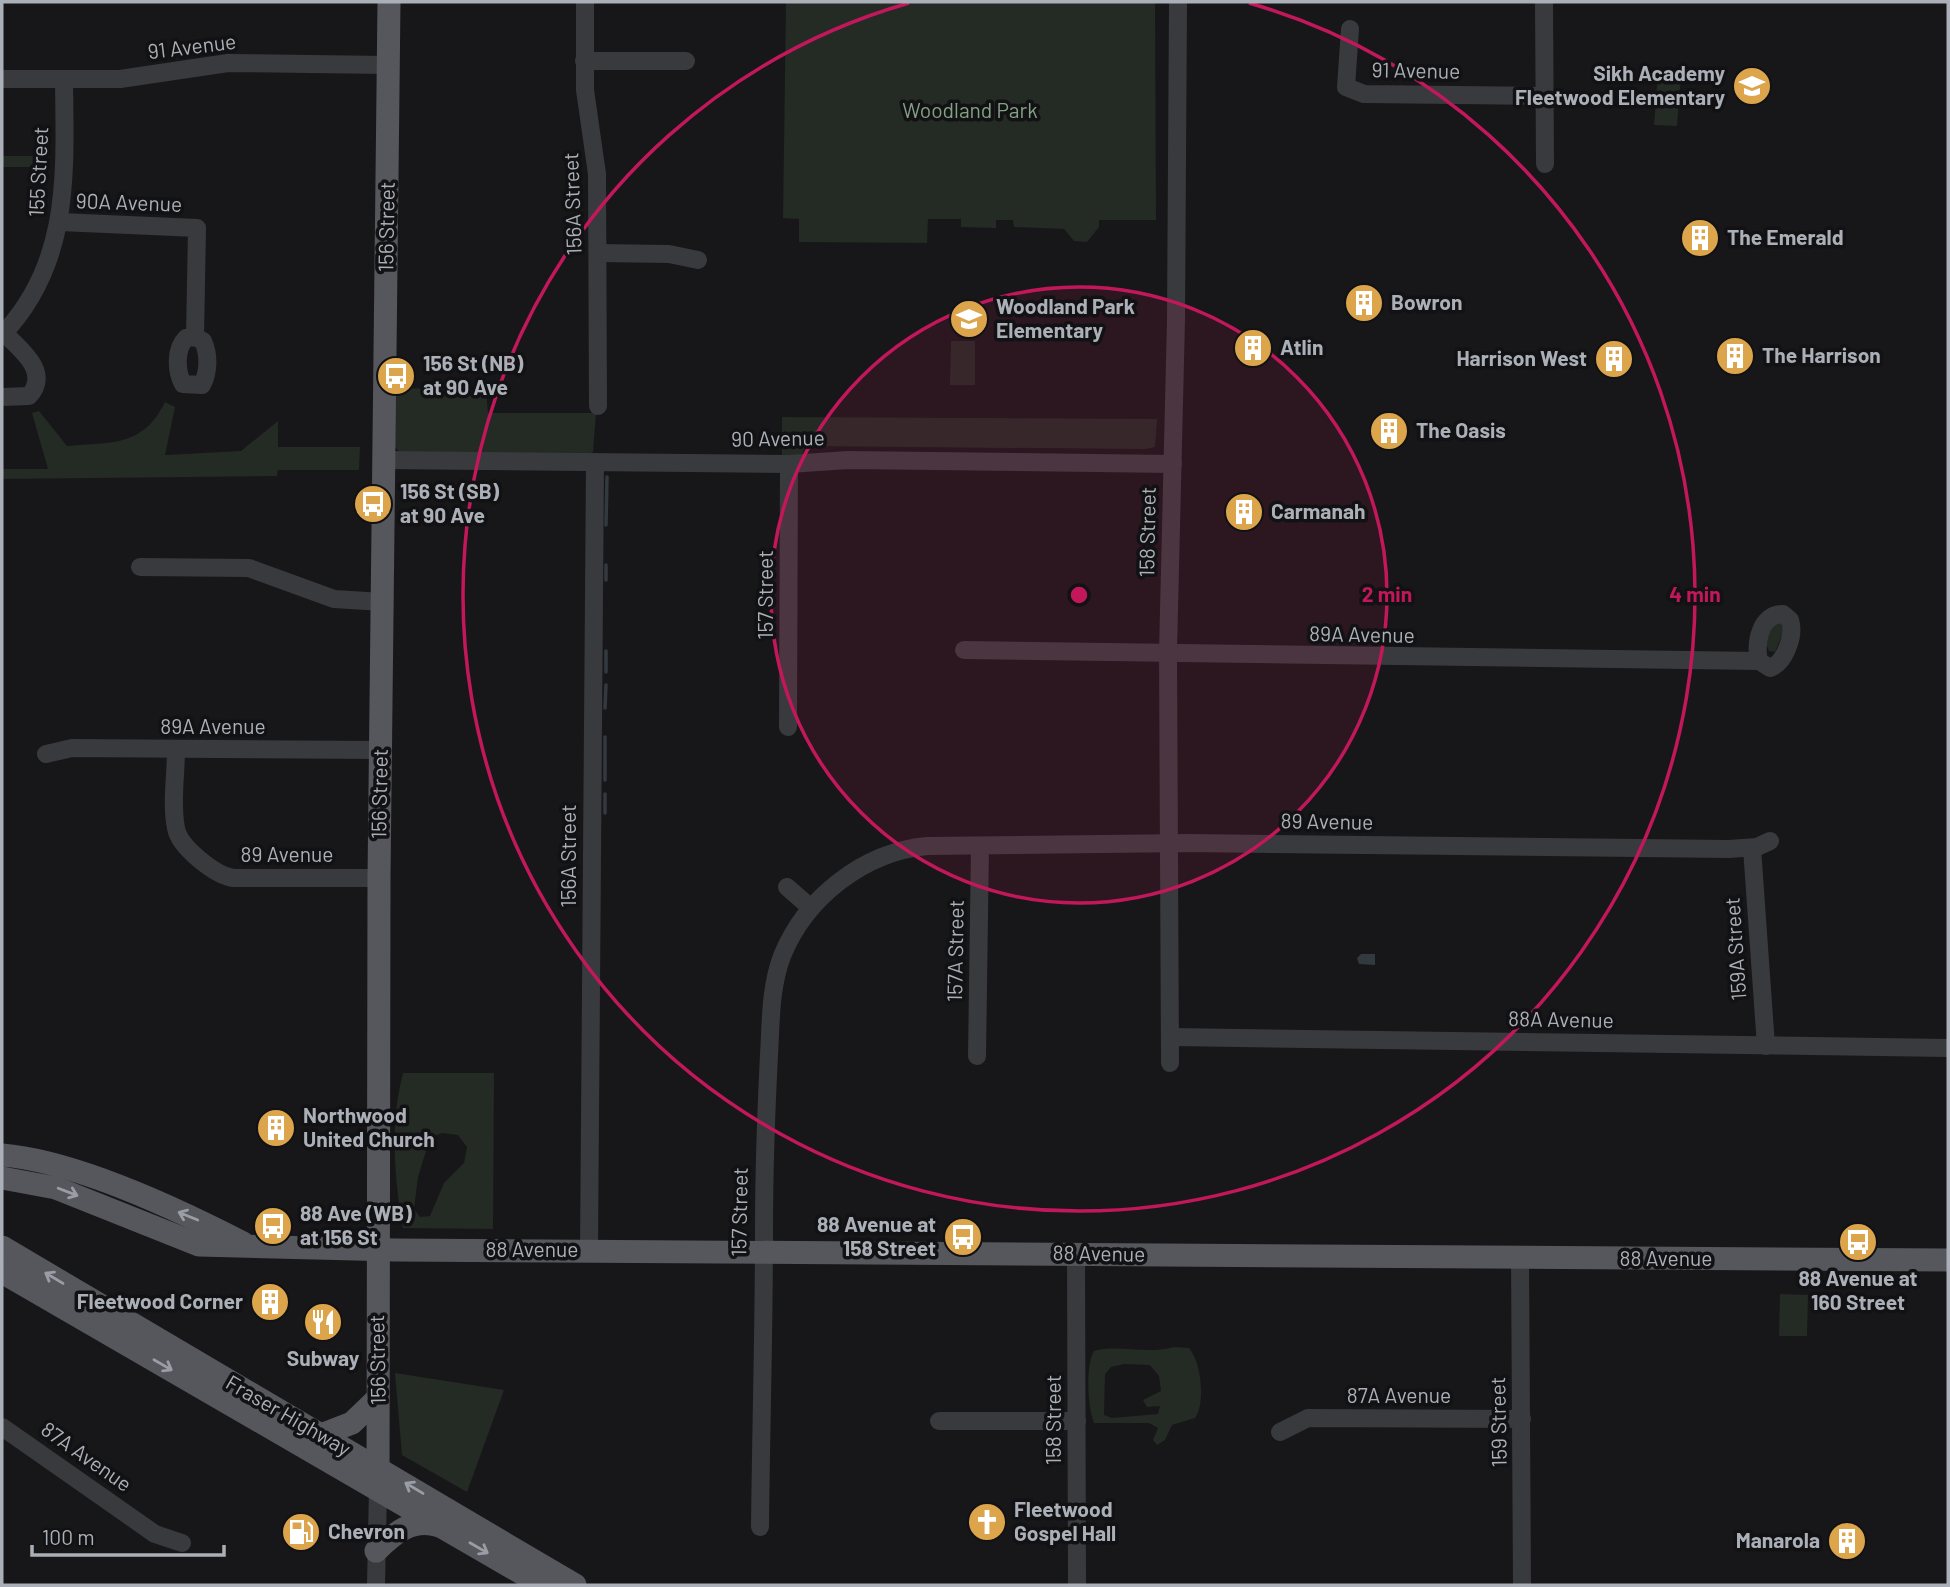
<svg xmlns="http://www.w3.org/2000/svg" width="1950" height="1587" font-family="Barlow,sans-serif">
<rect width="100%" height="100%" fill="#171719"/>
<g fill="#242a24" fill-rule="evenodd">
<polygon points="786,2 1155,2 1156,220 1099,220 1099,227 1087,242 1074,241 1064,229 1014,227 1013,220 996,220 996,228 961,227 961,219 928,219 927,243 799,242 799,219 783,218"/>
<polygon points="1658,74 1681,75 1677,126 1654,125"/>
<rect x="2" y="156" width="41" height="11"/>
<polygon points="951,341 975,341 975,385 950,385"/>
<polygon points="394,388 486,390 488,413 596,413 593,452 586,456 402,455 393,445"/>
<path d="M 165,402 L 175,407 L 165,455 L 241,451 L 278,421 L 278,447 L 360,447 L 359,470 L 278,470 L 277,476 L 2,479 L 2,469 L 48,469 L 32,413 L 39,411 L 67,446 C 112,442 143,447 165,402 Z"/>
<polygon points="782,417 1157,419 1155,447 1145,449 805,446 802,456 782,458"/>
<polygon points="1772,623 1782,623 1784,631 1775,652 1769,651 1766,644"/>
<path d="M 403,1073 L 494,1073 L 493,1229 L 403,1228 C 394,1177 390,1123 403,1073 ZM 442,1133 L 458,1135 L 467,1147 L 464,1163 L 444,1183 L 430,1216 L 420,1217 L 414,1209 L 418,1177 L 430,1138 Z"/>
<polygon points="1780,1294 1808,1295 1807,1336 1779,1336"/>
<path d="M 1174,1347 L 1189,1348 C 1201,1361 1206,1404 1195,1418 L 1172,1425 L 1165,1440 L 1157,1445 L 1153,1440 L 1158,1428 L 1149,1423 L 1094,1423 C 1088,1408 1085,1365 1094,1351 C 1118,1344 1144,1355 1174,1347 ZM 1124,1364 L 1150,1365 L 1159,1376 L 1161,1391 L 1143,1400 L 1147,1407 L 1160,1406 L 1158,1414 L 1112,1418 L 1104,1415 L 1105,1374 L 1111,1367 Z"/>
<polygon points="395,1373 504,1390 467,1492 402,1455"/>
</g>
<polygon fill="#323a40" points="1361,954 1375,954 1375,965 1359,964 1357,958"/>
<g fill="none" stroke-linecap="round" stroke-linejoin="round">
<g stroke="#323a40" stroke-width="3.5">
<polyline points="606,525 607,477"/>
<polyline points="606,565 606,580"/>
<polyline points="606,672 606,651"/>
<polyline points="605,708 606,685"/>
<polyline points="605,780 605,737"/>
<polyline points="605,813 605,794"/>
</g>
<g stroke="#393a3d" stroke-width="18">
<polyline points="585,2 585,90 597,174 598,406"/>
<polyline points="1544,2 1545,164"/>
<polyline points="1350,29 1346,87 1364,94 1544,96"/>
<polyline points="584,61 686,61"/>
<polyline points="2,79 120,79 228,63 388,65"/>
<polyline points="60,222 197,228 195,337"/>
<polyline points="598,253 669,254 698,260"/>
<path d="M 2,335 C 71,263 65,173 64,80"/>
<path d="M 195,337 L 203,341 C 209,354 209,372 202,385 L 183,384 C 176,371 175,349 186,338 Z"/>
<path d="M 2,397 L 29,396 C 51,372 20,349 4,333"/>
<polyline points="385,460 789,464 848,460 1173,464"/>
<polyline points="140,567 249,568 334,599 383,602"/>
<path d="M 964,650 L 1759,661 L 1770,668 C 1785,663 1795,635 1790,620 L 1783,614 C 1760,614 1755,643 1759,661"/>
<polyline points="788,727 789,464"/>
<path d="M 176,750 C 176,775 171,804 176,828 C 179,847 215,875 233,878 L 379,878"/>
<polyline points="46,754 72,748 380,750"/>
<polyline points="1752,848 1766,1046"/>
<polyline points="787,887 811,908"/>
<polyline points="1172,1037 1948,1048"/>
<polyline points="977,1056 980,846"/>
<polyline points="1170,1063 1168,652 1176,320 1178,2"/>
<polyline points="589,1250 595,462"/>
<polyline points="1076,1254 1077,1585"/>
<polyline points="1520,1258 1522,1585"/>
<polyline points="939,1421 1077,1421"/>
<polyline points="2,1427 155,1534 182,1543"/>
<polyline points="1280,1432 1308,1418 1522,1419"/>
<path d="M 760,1527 C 761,1428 764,1329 764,1230 C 764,1172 766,1114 769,1055 C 771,1022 770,988 782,956 C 806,897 864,852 927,846 L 1188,843 L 1729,849 L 1757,847 L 1770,841"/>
<polyline points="376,1585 378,1489"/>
</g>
<g stroke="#55575c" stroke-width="23">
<path d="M 2,1155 C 75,1161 177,1209 243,1243"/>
<polyline points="2,1178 56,1188 199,1245 395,1250 1948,1260"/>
<polyline points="2,1247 575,1585"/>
<polyline points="2,1272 542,1585"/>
<polyline points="321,1435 352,1423 378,1398"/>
<polyline points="378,1489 379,878 389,2"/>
<path d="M 376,1551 C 394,1533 413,1517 439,1526"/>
</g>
</g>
<defs><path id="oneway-shaft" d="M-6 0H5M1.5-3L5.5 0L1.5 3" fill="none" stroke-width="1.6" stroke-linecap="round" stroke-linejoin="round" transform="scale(1.75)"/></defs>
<g stroke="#9a9da5">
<use href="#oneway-shaft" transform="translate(68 1192) rotate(21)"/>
<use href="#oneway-shaft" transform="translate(188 1216) rotate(-158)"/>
<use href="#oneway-shaft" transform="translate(54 1278) rotate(-149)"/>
<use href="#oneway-shaft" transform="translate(163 1365) rotate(30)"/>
<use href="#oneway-shaft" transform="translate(414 1488) rotate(-149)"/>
<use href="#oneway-shaft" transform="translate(479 1548) rotate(30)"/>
</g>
<circle cx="1079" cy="595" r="308" fill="#c2185b" fill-opacity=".12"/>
<g fill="none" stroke="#c2185b" stroke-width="3.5">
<circle cx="1079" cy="595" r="308"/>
<path d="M1249 3A616 616 0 1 1 909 3"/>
</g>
<defs>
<symbol id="school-disc" viewBox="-11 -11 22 22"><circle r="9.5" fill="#dca54c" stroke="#121214"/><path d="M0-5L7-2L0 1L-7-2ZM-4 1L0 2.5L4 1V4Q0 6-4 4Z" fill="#fff"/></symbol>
<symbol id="building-disc" viewBox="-11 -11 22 22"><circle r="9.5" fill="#dca54c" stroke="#121214"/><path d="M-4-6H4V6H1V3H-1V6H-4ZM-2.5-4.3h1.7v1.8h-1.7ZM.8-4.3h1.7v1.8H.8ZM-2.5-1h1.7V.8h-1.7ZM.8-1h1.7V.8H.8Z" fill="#fff"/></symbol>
<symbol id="bus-disc" viewBox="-11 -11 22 22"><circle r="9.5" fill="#dca54c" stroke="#121214"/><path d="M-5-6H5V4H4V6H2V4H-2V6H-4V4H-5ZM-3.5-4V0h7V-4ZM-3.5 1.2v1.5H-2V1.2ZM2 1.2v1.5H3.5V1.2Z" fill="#fff"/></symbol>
<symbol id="restaurant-disc" viewBox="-11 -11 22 22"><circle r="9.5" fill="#dca54c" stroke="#121214"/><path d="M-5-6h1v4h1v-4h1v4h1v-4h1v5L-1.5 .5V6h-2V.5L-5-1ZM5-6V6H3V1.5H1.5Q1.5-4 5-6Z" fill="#fff"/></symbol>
<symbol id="church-disc" viewBox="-11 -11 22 22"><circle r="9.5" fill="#dca54c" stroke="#121214"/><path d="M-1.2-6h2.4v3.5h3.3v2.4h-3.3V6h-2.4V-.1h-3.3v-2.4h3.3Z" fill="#fff"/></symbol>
<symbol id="fuel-disc" viewBox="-11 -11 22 22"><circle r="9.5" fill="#dca54c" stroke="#121214"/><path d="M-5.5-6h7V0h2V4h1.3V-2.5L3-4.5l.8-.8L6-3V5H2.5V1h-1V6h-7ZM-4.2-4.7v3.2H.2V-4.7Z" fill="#fff"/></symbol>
</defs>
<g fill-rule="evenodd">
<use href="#school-disc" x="1730" y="64" width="44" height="44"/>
<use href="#building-disc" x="1678" y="216" width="44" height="44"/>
<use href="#building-disc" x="1342" y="281" width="44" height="44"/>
<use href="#school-disc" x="947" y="297" width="44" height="44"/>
<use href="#building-disc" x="1231" y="326" width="44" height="44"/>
<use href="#building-disc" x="1713" y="334" width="44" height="44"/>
<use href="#building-disc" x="1592" y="337" width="44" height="44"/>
<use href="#bus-disc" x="374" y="354" width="44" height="44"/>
<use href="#building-disc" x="1367" y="409" width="44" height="44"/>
<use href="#bus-disc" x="351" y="482" width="44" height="44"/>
<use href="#building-disc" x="1222" y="490" width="44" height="44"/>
<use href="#building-disc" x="254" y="1106" width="44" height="44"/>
<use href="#bus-disc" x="251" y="1204" width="44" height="44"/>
<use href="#bus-disc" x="941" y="1215" width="44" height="44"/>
<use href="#bus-disc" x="1836" y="1220" width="44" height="44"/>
<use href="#building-disc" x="248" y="1280" width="44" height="44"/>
<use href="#restaurant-disc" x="301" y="1300" width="44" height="44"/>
<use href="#church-disc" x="965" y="1500" width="44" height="44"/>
<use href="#fuel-disc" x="279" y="1510" width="44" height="44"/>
<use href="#building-disc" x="1825" y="1519" width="44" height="44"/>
</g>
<g text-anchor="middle" stroke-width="7" stroke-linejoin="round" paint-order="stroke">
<g font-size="21" fill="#abafb7" stroke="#121214">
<text transform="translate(192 47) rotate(-7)" y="7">91 Avenue</text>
<text transform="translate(1416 71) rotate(1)" y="7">91 Avenue</text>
<text transform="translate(39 172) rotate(-87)" y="7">155 Street</text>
<text transform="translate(129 203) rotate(2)" y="7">90A Avenue</text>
<text transform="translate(573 204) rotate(-92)" y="7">156A Street</text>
<text transform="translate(387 227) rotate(-89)" y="7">156 Street</text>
<text transform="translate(778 439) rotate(-1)" y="7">90 Avenue</text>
<text transform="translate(1148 532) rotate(-89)" y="7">158 Street</text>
<text transform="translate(766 595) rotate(-90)" y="7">157 Street</text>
<text transform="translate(1362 635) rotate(1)" y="7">89A Avenue</text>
<text x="213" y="734">89A Avenue</text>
<text transform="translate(380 794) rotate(-89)" y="7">156 Street</text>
<text transform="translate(1327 822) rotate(1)" y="7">89 Avenue</text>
<text x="287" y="862">89 Avenue</text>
<text transform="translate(569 856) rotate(-90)" y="7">156A Street</text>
<text transform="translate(1736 949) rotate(-94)" y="7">159A Street</text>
<text transform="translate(956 951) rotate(-89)" y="7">157A Street</text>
<text transform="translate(1561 1020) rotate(1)" y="7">88A Avenue</text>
<text transform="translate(740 1212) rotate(-89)" y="7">157 Street</text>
<text x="532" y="1257">88 Avenue</text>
<text transform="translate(1099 1254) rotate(1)" y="7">88 Avenue</text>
<text x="1666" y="1266">88 Avenue</text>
<text transform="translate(378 1360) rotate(-91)" y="7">156 Street</text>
<text x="1399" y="1403">87A Avenue</text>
<text transform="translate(288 1416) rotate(30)" y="7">Fraser Highway</text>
<text transform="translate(1054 1420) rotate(-90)" y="7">158 Street</text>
<text transform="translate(1499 1422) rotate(-91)" y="7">159 Street</text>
<text transform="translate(86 1457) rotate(35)" y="7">87A Avenue</text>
</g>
<g font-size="21" font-weight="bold" fill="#abafb7" stroke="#121214" text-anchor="start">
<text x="1725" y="81" text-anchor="end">Sikh Academy<tspan x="1725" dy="24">Fleetwood Elementary</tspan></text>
<text x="1727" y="245">The Emerald</text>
<text x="1391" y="310">Bowron</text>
<text x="996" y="314">Woodland Park<tspan x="996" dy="24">Elementary</tspan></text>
<text x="1280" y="355">Atlin</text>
<text x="1762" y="363">The Harrison</text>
<text x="1587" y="366" text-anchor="end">Harrison West</text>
<text x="423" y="371">156 St (NB)<tspan x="423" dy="24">at 90 Ave</tspan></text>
<text x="1416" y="438">The Oasis</text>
<text x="400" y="499">156 St (SB)<tspan x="400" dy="24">at 90 Ave</tspan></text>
<text x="1271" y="519">Carmanah</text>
<text x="303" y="1123">Northwood<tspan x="303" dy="24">United Church</tspan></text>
<text x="300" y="1221">88 Ave (WB)<tspan x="300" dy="24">at 156 St</tspan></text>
<text x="936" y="1232" text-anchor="end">88 Avenue at<tspan x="936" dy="24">158 Street</tspan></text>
<text x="1858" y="1286" text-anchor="middle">88 Avenue at<tspan x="1858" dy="24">160 Street</tspan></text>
<text x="243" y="1309" text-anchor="end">Fleetwood Corner</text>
<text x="323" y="1366" text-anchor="middle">Subway</text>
<text x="1014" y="1517">Fleetwood<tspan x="1014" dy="24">Gospel Hall</tspan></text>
<text x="328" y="1539">Chevron</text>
<text x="1820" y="1548" text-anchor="end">Manarola</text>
</g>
<g font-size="21" fill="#84a085" stroke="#121214">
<text x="970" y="118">Woodland Park</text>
</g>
</g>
<circle cx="1079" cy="595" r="10" fill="#c2185b" stroke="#121214" stroke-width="3.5"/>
<g font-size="21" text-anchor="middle" font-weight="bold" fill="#c2185b" stroke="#121214" stroke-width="7" stroke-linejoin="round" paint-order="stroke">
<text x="1387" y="602">2 min</text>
<text x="1695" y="602">4 min</text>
</g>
<rect width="1950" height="1587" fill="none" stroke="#abafb7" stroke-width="7"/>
<path d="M32 1545v10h192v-10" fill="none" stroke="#abafb7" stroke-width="3.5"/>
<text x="42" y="1545" font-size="21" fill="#abafb7" stroke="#121214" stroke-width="5" paint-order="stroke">100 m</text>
</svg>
